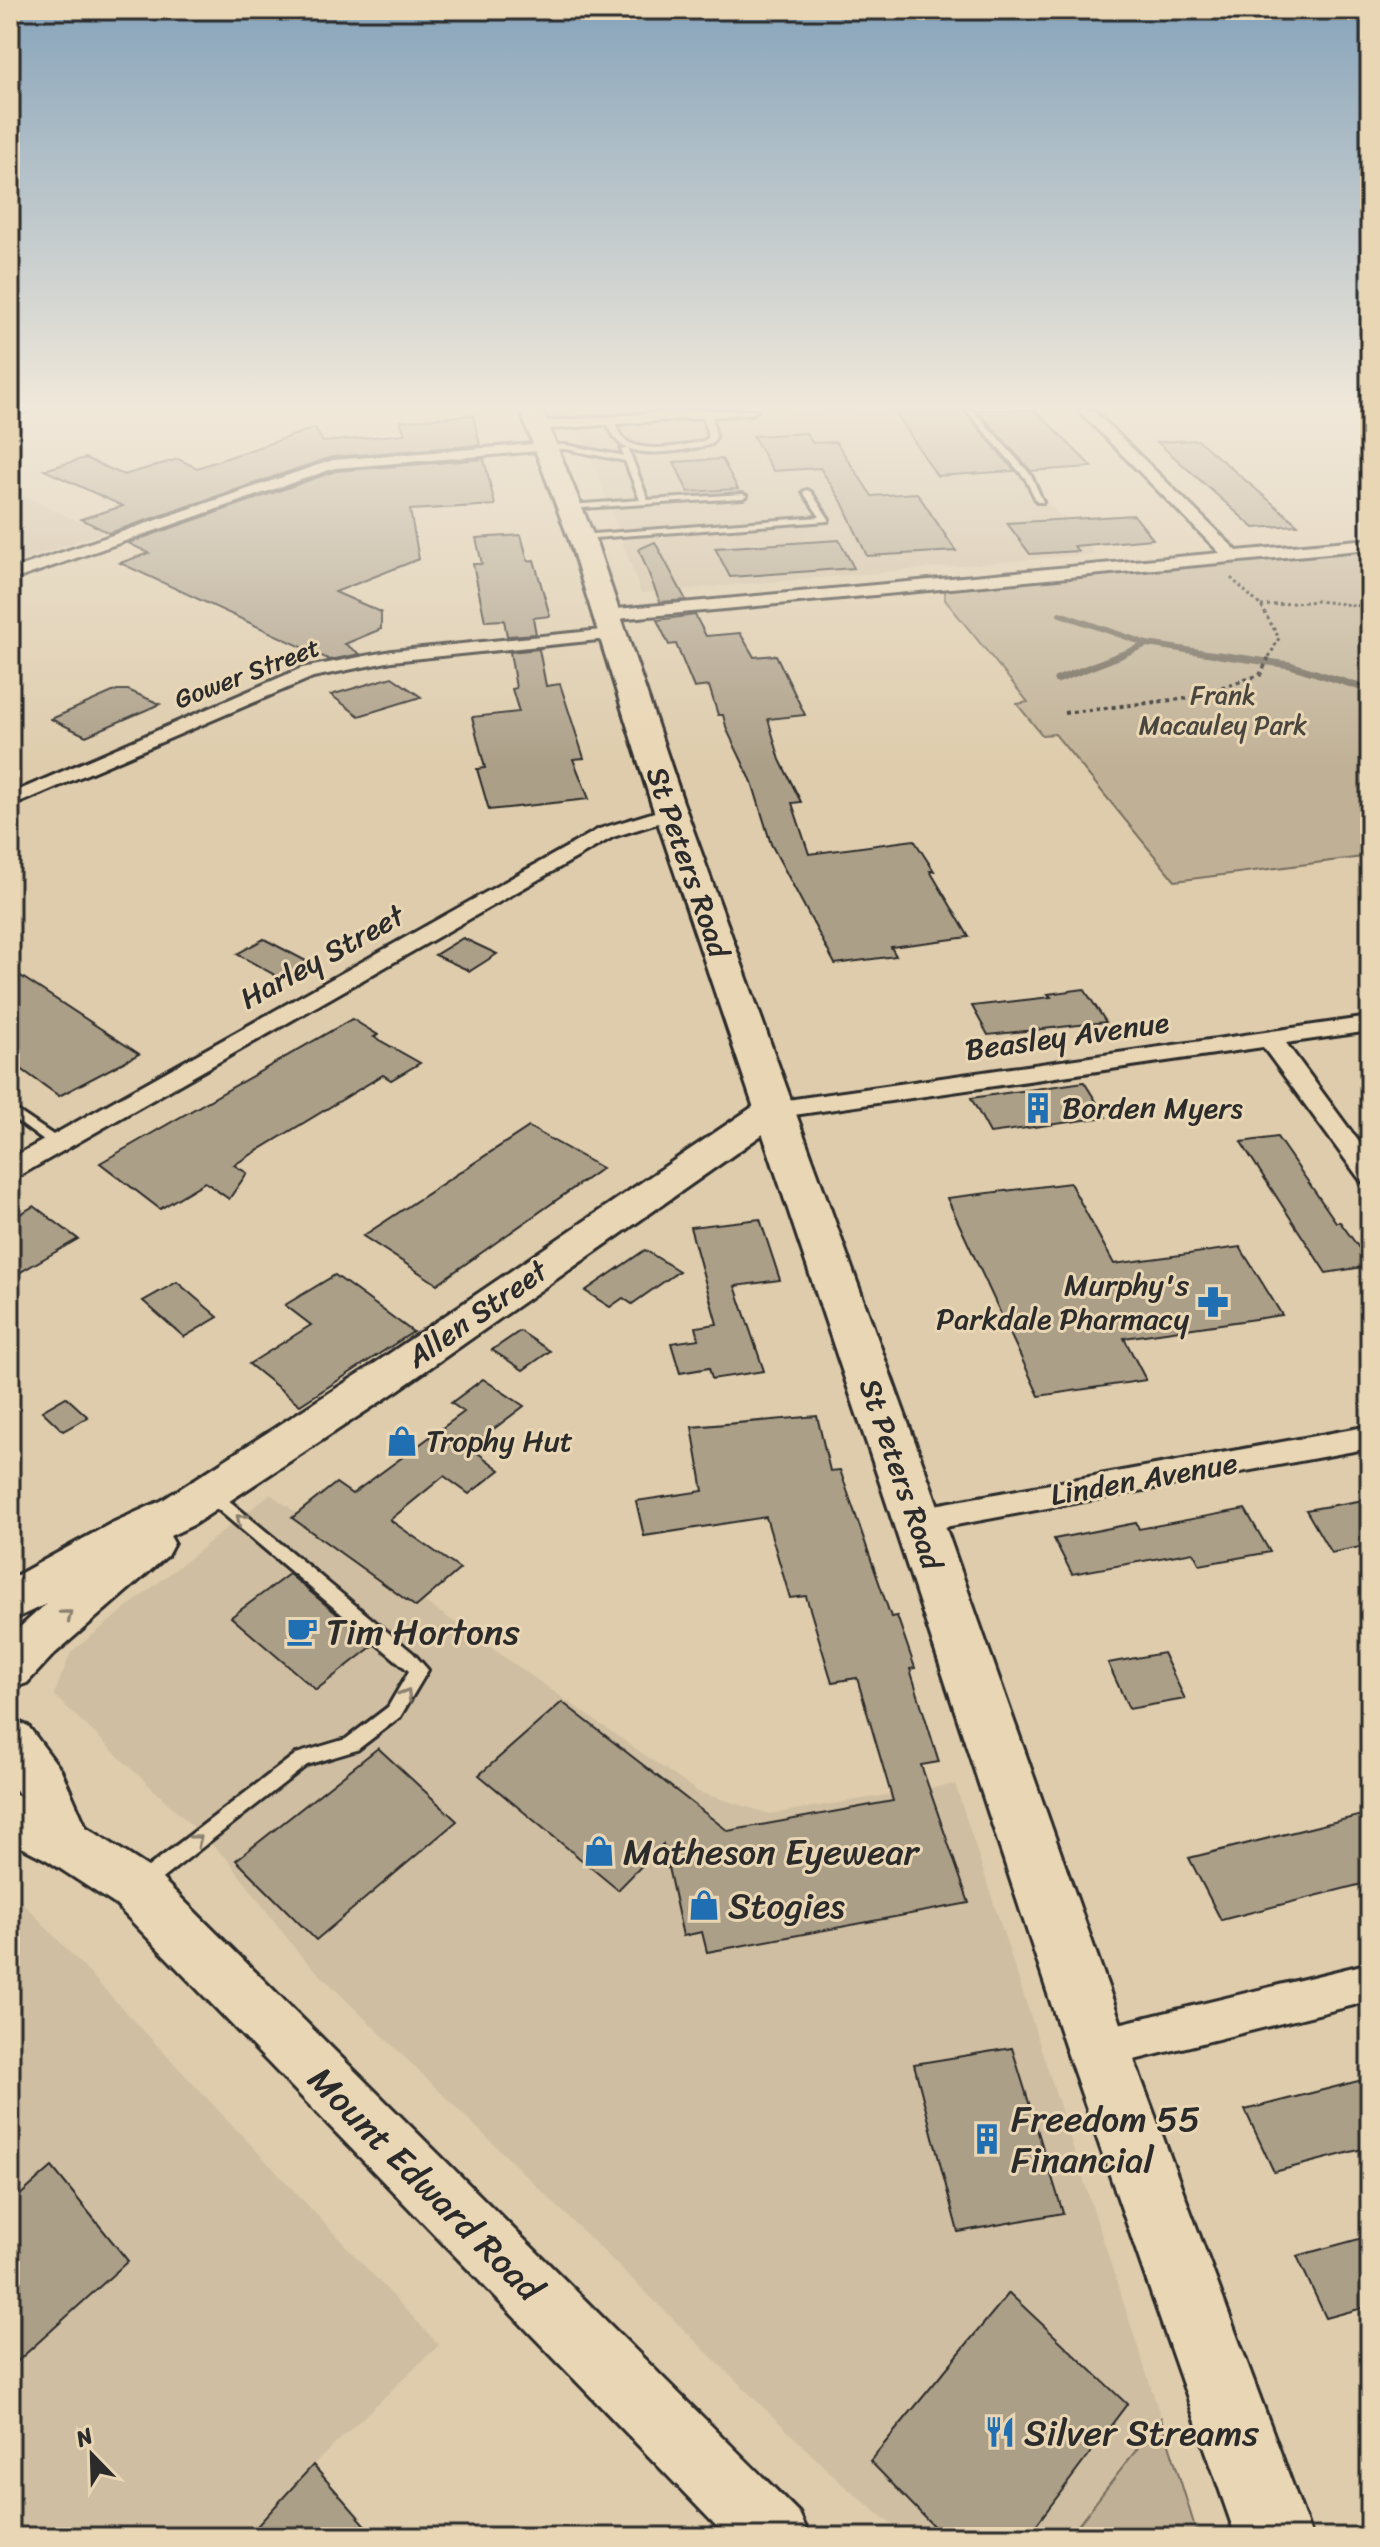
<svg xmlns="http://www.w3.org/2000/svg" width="1380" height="2547" font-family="Sriracha,sans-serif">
<rect width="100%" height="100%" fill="#deccac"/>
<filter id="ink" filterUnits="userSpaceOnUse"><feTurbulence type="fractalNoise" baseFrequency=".0125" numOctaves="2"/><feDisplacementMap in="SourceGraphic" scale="16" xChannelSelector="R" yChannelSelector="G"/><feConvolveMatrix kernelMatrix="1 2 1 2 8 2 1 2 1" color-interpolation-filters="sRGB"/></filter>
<g filter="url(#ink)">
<g fill="#cfbea1">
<polygon points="825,410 963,410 1095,554 641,593 595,467 578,431"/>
<polygon points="10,491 104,532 10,565"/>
<polygon points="270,1494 698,1792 770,1814 955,1784 1161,2418 1069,2537 907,2537 843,2485 300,1955 228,1860 54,1695 71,1652"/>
<polygon points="10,1889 439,2345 313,2465 247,2537 10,2537"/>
</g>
<g fill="#c0b196" stroke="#766e60" stroke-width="2">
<polygon points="1360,550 1370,558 1370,856 1175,881 1055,734 1042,735 1017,704 1028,702 945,600 945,590"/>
<polygon points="1161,2418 1198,2537 1069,2537"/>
</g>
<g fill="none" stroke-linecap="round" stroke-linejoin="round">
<g stroke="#6c6659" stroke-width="6">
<polyline points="1060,614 1147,644"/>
<polyline points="1116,657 1147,644 1233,657"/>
</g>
<g stroke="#6c6659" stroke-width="7">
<polyline points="1219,655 1290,665 1370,690"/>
<polyline points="1057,680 1121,655"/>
</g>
</g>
<g fill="#ac9f88" stroke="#2b2b2b" stroke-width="2">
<polygon points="937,410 963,410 1015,471 937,476 895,412"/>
<polygon points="977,410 1035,410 1092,467 1031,471"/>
<polygon points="473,415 480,445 332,457 109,533 81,519 123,506 44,470 85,458 124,475 178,459 197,468 315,428 323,442 405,434 400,421"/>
<polygon points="806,433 813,443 836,442 872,496 917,493 956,551 867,556 842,502 820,468 773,471 753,436"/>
<polygon points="1198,440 1298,525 1254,528 1157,442"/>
<polygon points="484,459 495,505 410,510 419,559 335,592 381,612 381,629 345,644 360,654 330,660 120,563 149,553 128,543 336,471"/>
<polygon points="722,459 738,489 688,492 674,462"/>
<polygon points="1134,515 1153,539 1074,546 1078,551 1030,554 1007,523"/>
<polygon points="521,535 528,561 534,560 550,616 533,618 536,634 507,636 504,620 485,621 473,564 482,564 476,538"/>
<polygon points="839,540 854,568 730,577 715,548"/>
<polygon points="655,542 686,600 660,602 639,549"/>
<polygon points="695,615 706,636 740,633 754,657 776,655 805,715 768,719 780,760 801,802 792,803 809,854 914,840 934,871 930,871 969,937 891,947 896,956 835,964 771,844 752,782 727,730 723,715 718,715 709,686 694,688 676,644 669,645 657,620"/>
<polygon points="539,649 546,686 560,684 584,758 573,759 589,799 489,810 477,769 485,768 472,717 519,712 512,689 516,688 510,652"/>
<polygon points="392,677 421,697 359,716 331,695"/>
<polygon points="117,690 128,690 160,704 86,736 51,719"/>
<polygon points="463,938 497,954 470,971 435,955"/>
<polygon points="264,939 310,963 282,979 237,954"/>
<polygon points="10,969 139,1054 59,1096 10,1061"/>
<polygon points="1084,989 1106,1022 988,1035 972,1006 1051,997 1048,994"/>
<polygon points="352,1019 378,1035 374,1037 420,1063 391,1080 383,1075 234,1165 247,1173 229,1199 205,1182 160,1209 100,1163"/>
<polygon points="1084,1082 1106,1117 990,1133 971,1098"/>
<polygon points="529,1127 602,1168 437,1284 363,1236"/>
<polygon points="1277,1137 1336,1222 1340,1222 1370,1263 1370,1266 1326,1273 1241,1142"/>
<polygon points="1070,1183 1114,1264 1240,1247 1282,1315 1124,1338 1146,1380 1039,1396 947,1198"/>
<polygon points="34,1206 78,1239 10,1278 10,1220"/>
<polygon points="760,1219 780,1280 735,1286 764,1371 712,1379 709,1368 680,1373 671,1343 699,1339 696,1327 717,1324 690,1227"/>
<polygon points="645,1250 679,1271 632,1304 623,1298 610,1307 585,1291"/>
<polygon points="335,1275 413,1332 300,1405 249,1364 311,1325 285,1305"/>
<polygon points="177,1282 218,1317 184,1337 143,1301"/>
<polygon points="520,1331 550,1351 523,1370 492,1350"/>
<polygon points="483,1379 524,1406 470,1447 500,1470 469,1494 444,1476 390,1520 460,1569 416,1607 292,1518 336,1483 352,1494 464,1412 451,1403"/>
<polygon points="66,1397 88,1417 63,1431 42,1411"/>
<polygon points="817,1416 830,1471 840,1470 891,1617 897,1616 915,1668 910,1669 939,1762 921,1765 969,1903 707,1952 702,1932 683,1936 663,1844 618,1890 479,1775 562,1702 728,1831 893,1801 857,1678 832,1682 806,1596 790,1598 766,1517 644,1536 636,1501 703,1491 692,1427"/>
<polygon points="1370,1499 1370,1545 1331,1553 1306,1510"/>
<polygon points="1245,1509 1270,1552 1200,1565 1193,1552 1072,1574 1054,1539 1136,1523 1139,1529"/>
<polygon points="289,1574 374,1645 316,1690 231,1617"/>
<polygon points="1163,1653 1185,1699 1129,1709 1108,1663"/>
<polygon points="378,1748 457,1821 316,1940 236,1860"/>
<polygon points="1370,1813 1370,1882 1221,1920 1189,1858"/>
<polygon points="1012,2048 1063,2213 958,2232 914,2064"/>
<polygon points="1370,2078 1370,2147 1274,2172 1245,2110"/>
<polygon points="52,2167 128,2261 10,2368 10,2204"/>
<polygon points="1370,2236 1370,2306 1326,2318 1297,2256"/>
<polygon points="1009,2293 1127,2404 1027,2537 944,2537 870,2461"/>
<polygon points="313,2465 376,2537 247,2537"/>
</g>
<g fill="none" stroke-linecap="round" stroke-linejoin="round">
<defs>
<g id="lane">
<polygon points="966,410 973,410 1031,475 1043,502 1037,502 1025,478"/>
<path d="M 707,411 L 711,413 L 716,437 L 712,444 C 688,450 639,460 619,443 C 613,437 610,428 606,421 L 613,419 C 616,425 618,432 622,437 C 638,456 686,446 706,440 L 708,437 L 703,413 Z"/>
<polygon points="546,445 566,445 624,456 621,450 628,448 648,500 743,494 747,496 743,498 566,509 565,507 569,505 640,500 625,461 566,449 543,449 542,447"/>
<polygon points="807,490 811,492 829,519 828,521 580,539 576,537 580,535 820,517 803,492"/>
<polygon points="10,1106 62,1141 63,1144 62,1147 52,1147 10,1116"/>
<polygon points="209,1487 215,1489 413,1653 428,1670 400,1717 357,1750 307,1765 149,1889 142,1892 135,1889 133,1883 135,1877 296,1754 346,1739 388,1707 409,1671 203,1497 201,1493 203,1489"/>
</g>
<g id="street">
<polygon points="10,410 30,410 10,418"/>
<polygon points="693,410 758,410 751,414 537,430 530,426 537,422"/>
<polygon points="1078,410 1093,410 1237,551 1370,539 1370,549 606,620 597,615 606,610 1220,553"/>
<polygon points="1362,410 1370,410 1370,415"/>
<polygon points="546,443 553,447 551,450 335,468 10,581 10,570 333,460"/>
<polygon points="612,629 621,634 618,638 392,661 313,677 10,807 10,794 302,668 392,651"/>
<polygon points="671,807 678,809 681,813 678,817 613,837 19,1176 10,1178 10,1159 599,829"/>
<polygon points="1370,1017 1370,1031 1286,1043 1370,1157 1370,1183 1361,1181 1263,1047 773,1118 764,1115 760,1110 764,1105 773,1102"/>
<polygon points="1370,1426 1370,1448 918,1532 907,1529 902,1520 907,1511 918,1508"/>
<polygon points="1370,1963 1370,2001 1098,2069 1084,2063 1078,2049 1084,2035 1098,2029"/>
</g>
<g id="secondary">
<polygon points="773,1099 786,1102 791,1110 786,1118 398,1390 193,1525 170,1536 174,1543 167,1556 53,1655 27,1683 10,1689 10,1636 46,1604 10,1621 10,1579 112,1523 161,1501 368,1368 760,1102"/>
<polygon points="10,1719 28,1726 61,1770 86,1827 154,1871 799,2513 810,2537 727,2537 116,1905 47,1860 10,1841 10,1793 21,1797 10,1781"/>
</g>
<polygon id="primary" points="520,410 542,410 596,542 683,802 932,1489 1130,2049 1312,2537 1236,2537 1066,2049 882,1489 651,802 570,542"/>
</defs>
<use href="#lane" stroke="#2b2b2b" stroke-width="6"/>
<use href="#street" stroke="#2b2b2b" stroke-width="6"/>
<use href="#secondary" stroke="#2b2b2b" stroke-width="6"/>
<use href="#primary" stroke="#2b2b2b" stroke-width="6"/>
<g stroke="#2b2b2b" stroke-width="3" stroke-dasharray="3 3" stroke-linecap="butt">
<polyline points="1231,578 1261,606 1279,638 1269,657"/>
<polyline points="1261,606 1317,601 1370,607"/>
</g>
<polyline stroke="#2b2b2b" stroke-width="4" stroke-dasharray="4 4" stroke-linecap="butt" points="1064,713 1189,698 1260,675 1270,655"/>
<use href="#lane" fill="#e9d6b4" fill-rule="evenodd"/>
<use href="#street" fill="#e9d6b4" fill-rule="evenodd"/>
<use href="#secondary" fill="#e9d6b4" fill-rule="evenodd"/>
<use href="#primary" fill="#e9d6b4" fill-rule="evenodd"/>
</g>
<defs><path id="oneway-chevron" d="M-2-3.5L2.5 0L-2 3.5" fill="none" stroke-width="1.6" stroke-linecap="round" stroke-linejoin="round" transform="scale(2)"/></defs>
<g stroke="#8a8070">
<use href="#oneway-chevron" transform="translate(241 1519) rotate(-140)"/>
<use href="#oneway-chevron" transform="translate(67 1615) rotate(-40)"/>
<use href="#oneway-chevron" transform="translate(406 1694) rotate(-58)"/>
<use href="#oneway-chevron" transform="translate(197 1840) rotate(-38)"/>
</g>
</g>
<linearGradient id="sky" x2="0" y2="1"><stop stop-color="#87a4bb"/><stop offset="0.53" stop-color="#f0e8da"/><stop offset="1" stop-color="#f0e8da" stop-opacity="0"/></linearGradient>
<rect width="1380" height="767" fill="url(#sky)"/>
<defs>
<symbol id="building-bare" viewBox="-9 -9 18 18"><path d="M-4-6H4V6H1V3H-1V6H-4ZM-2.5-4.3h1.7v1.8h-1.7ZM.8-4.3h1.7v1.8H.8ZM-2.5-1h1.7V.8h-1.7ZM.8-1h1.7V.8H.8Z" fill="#1f6fb2" stroke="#e9d6b4" stroke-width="2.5" paint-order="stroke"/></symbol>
<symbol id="pharmacy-bare" viewBox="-9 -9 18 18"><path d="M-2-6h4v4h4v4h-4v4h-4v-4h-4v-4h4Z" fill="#1f6fb2" stroke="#e9d6b4" stroke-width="2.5" paint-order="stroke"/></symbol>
<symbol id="shop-bare" viewBox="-9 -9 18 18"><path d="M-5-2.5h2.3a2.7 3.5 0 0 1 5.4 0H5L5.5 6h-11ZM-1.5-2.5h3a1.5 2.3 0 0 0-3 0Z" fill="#1f6fb2" stroke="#e9d6b4" stroke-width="2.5" paint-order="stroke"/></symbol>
<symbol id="cafe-bare" viewBox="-9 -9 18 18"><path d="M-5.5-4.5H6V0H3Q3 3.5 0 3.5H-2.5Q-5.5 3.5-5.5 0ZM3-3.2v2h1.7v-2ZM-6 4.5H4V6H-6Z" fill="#1f6fb2" stroke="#e9d6b4" stroke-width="2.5" paint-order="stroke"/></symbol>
<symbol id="restaurant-bare" viewBox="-9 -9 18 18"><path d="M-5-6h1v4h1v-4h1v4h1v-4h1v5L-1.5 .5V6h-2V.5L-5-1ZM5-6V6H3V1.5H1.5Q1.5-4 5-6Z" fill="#1f6fb2" stroke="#e9d6b4" stroke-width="2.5" paint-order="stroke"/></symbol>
</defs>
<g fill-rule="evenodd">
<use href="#building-bare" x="1016" y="1086" width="44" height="44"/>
<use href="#pharmacy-bare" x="1191" y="1280" width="44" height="44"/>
<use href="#shop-bare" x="380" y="1419" width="44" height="44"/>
<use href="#cafe-bare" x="280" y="1609" width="44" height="44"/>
<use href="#shop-bare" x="577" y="1829" width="44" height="44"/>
<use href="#shop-bare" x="682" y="1883" width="44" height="44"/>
<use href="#building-bare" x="965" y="2117" width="44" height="44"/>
<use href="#restaurant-bare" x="978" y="2410" width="44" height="44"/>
</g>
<g text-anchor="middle" stroke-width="6" stroke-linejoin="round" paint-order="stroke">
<g font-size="26" fill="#2b2b2b" stroke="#e9d6b4">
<text transform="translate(247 673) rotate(-21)" y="9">Gower Street</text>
</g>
<g font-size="26" fill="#494640" stroke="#e9d6b4">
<text x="1223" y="704">Frank<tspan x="1223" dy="30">Macauley Park</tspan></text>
</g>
<g font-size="30" fill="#2b2b2b" stroke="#e9d6b4">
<text transform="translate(688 862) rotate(71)" y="10">St Peters Road</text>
<text transform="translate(322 957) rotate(-29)" y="10">Harley Street</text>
<text transform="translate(1067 1036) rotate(-8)" y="10">Beasley Avenue</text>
<text transform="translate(477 1314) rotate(-35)" y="10">Allen Street</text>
<text transform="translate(901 1474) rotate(71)" y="10">St Peters Road</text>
<text transform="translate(1144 1479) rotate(-10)" y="10">Linden Avenue</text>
</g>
<g font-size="30" fill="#2b2b2b" stroke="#e9d6b4" text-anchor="start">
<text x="1062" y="1118">Borden Myers</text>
<text x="1189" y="1295" text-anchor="end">Murphy's<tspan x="1189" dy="34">Parkdale Pharmacy</tspan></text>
<text x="426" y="1451">Trophy Hut</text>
</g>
<g font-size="36" fill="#2b2b2b" stroke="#e9d6b4" text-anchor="start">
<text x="326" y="1644">Tim Hortons</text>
<text x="623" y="1864">Matheson Eyewear</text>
<text x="728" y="1918">Stogies</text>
<text x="1011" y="2131">Freedom 55<tspan x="1011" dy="41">Financial</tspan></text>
<text x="1024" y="2445">Silver Streams</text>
</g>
<g font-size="36" fill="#2b2b2b" stroke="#e9d6b4">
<text transform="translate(426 2183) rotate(45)" y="13">Mount Edward Road</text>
</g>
</g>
<rect width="1380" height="2547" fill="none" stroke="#e9d6b4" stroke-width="40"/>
<rect x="20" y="20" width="1340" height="2507" fill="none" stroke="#2b2b2b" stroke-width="3" filter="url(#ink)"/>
<g transform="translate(92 2455) rotate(337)" stroke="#e9d6b4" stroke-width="6" paint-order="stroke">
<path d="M0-6L14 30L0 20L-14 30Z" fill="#2b2b2b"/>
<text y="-12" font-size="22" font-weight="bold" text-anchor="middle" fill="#2b2b2b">N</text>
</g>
</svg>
